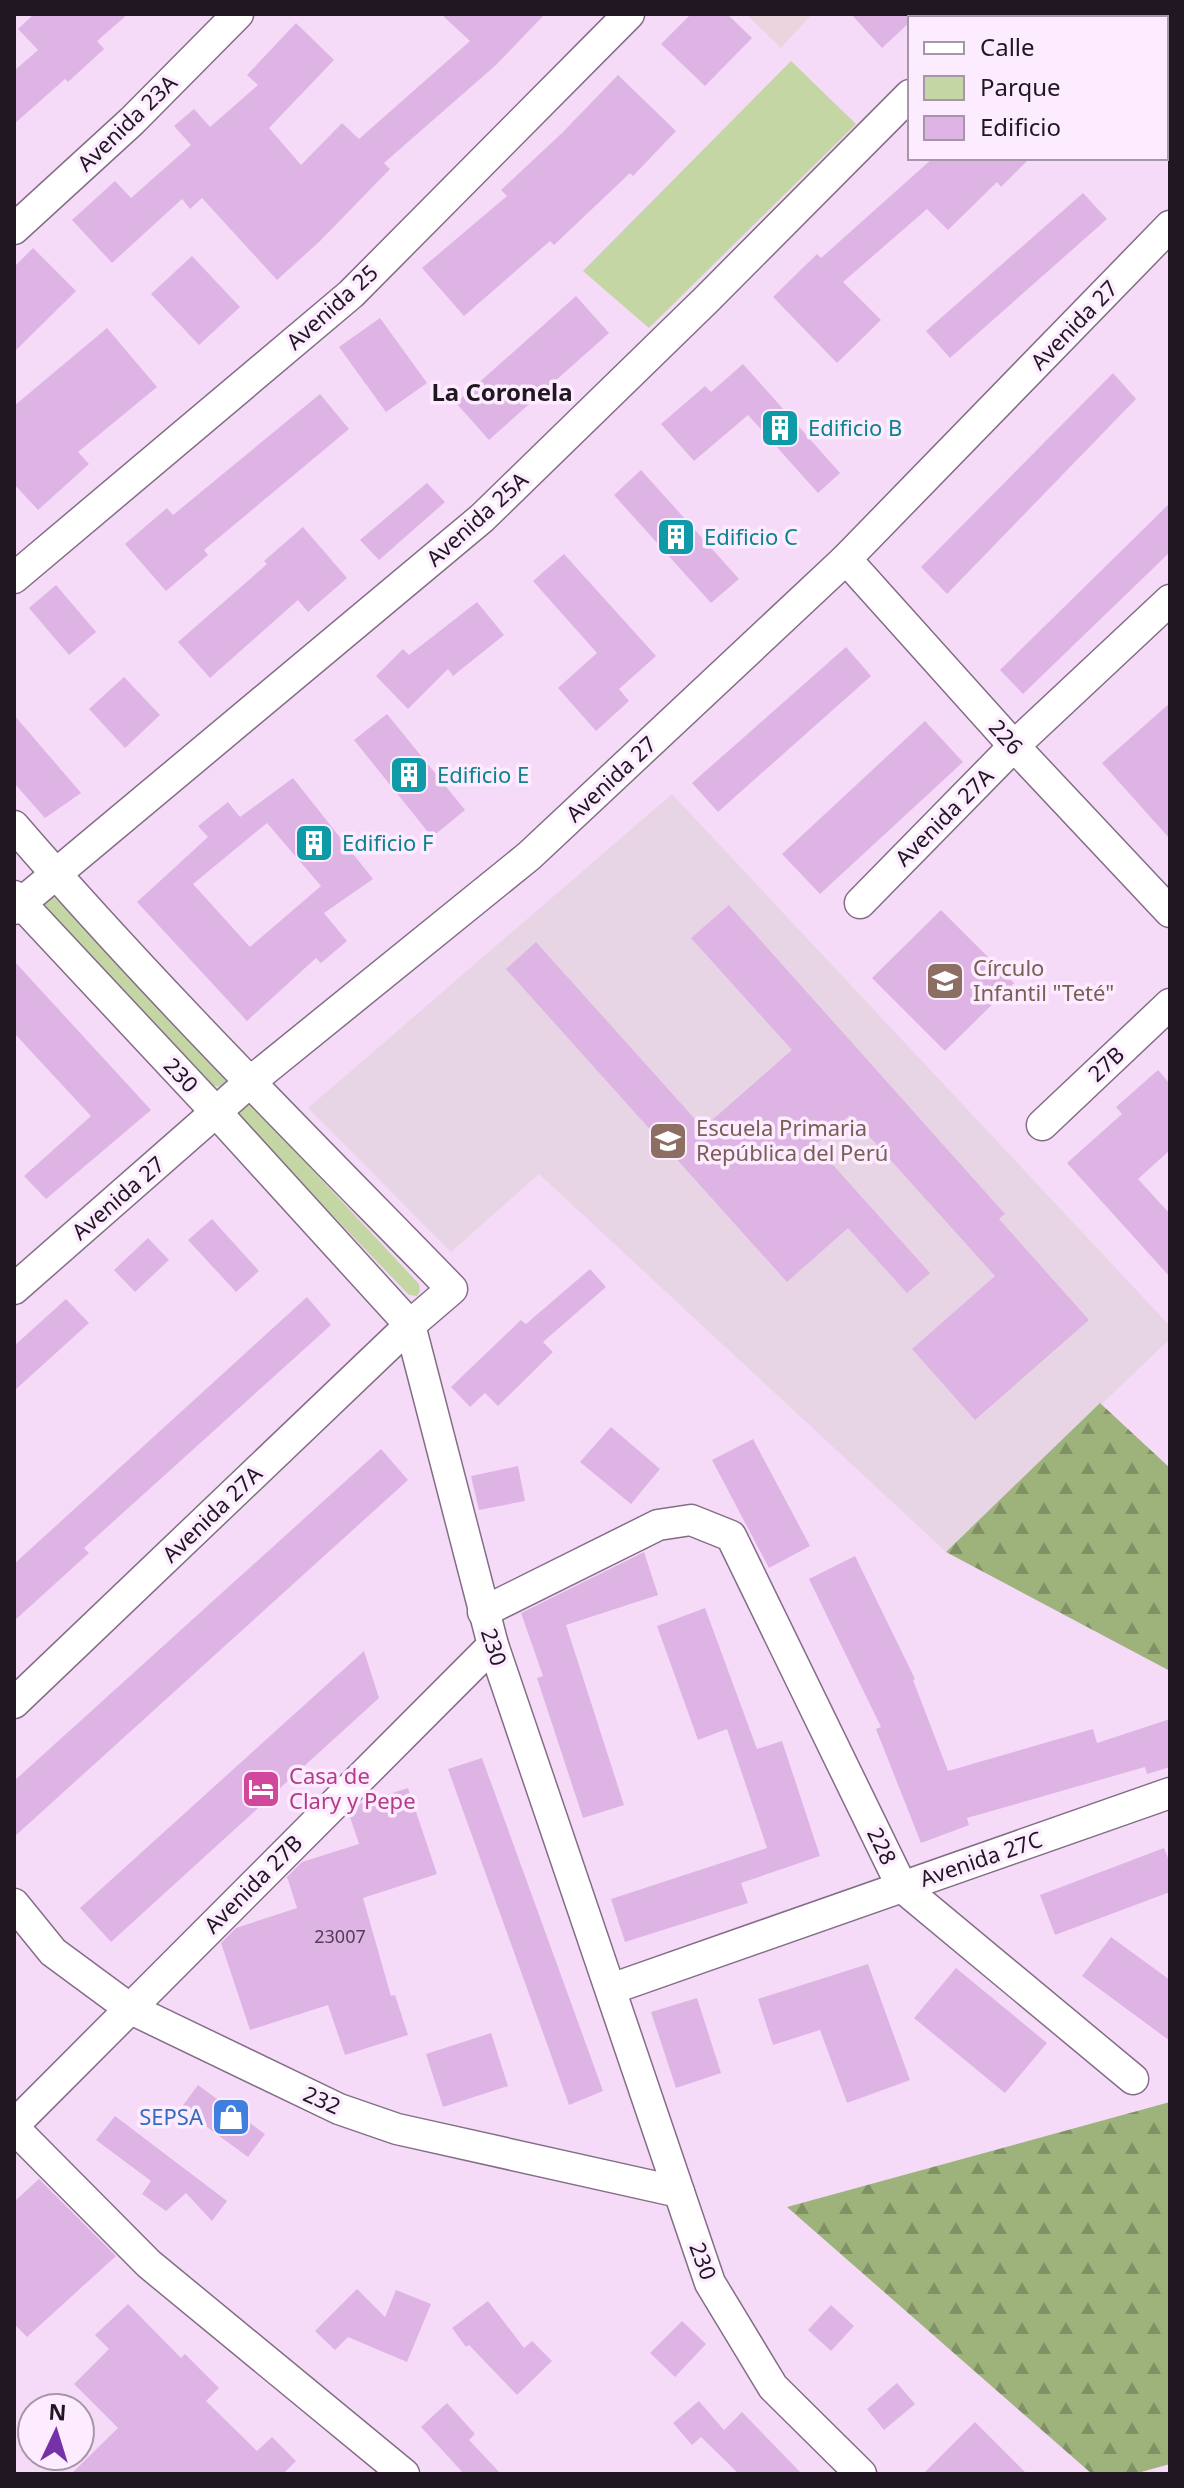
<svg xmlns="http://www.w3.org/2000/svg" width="1184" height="2488" font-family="'Noto Sans',sans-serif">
<defs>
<pattern id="forest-firs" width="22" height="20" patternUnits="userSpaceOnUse" patternTransform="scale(2)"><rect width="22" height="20" fill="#9eb37c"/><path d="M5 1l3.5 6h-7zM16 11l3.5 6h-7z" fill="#809165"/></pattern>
</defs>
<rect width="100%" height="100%" fill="#f6dbf9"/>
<polygon fill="#ecd4df" points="746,14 812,14 781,48"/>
<polygon fill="#e7d5e5" points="672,794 1170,1326 1170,1339 946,1552 539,1174 451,1252 308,1108"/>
<g fill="#c3d6a4">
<polygon points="791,61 856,124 649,328 583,271"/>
<polygon points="49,897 54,897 226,1075 226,1083 222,1087 213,1086 44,905"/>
<polygon points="251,1104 419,1284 420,1291 417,1296 409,1295 237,1116 238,1109"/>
</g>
<g fill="url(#forest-firs)">
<polygon points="1100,1403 1170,1468 1170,1671 946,1552"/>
<polygon points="1170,2102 1170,2464 1134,2474 1092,2474 787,2207"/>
</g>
<g fill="#deb4e4" fill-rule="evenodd">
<polygon points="34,14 128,14 97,41 104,49 68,82 65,79 14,124 14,71 38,50 18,29"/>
<polygon points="441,14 545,14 496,65 384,163 390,169 320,241 277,280 202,198 190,209 182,199 112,263 72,220 115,181 131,198 191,145 174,126 194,109 210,127 258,85 247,75 296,23 334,60 269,128 301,165 342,123 359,139 470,41"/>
<polygon points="691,14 727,14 752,38 705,86 661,44"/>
<polygon points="851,14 919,14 910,18 910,22 882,48"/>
<polygon points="618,75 676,131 633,176 630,173 554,245 550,241 464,316 422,268 507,196 501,190 562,133"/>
<polygon points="933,158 1030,158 1001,187 997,182 948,230 927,209 843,282 881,320 837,363 773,297 817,254 821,258"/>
<polygon points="1083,193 1107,219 950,358 926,331"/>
<polygon points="33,248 76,291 14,352 14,267"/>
<polygon points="192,256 240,307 199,345 151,294"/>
<polygon points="576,296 609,333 489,440 456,403"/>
<polygon points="380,318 427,383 386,412 339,347"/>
<polygon points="107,328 157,387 78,452 89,464 38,510 14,484 14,406"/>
<polygon points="743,364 840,473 818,493 748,415 694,461 661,424 705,386 711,392"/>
<polygon points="1113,373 1136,399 947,594 921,567"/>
<polygon points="320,394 349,429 204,550 208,555 166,591 125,544 167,508 173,515"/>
<polygon points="641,470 739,579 711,603 614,495"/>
<polygon points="427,483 445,502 379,560 360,540"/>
<polygon points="1170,503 1170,552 1023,694 1000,670"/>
<polygon points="303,527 347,578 308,612 298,600 210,678 178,642 267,564 264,561"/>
<polygon points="564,554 656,656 619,689 629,701 596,731 558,688 597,653 533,581"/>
<polygon points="56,585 96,632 69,655 29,608"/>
<polygon points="477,602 504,635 453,676 448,669 408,709 376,676 403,649 409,655"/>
<polygon points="846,647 871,676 718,812 692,783"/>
<polygon points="124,677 160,715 125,748 89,709"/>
<polygon points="1170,703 1170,839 1102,763"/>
<polygon points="387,714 465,810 432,837 354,740"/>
<polygon points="14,715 81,793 45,818 14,783"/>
<polygon points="925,721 963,762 820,894 782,854"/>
<path d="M 293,778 L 373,879 L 324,913 L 347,941 L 321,963 L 316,958 L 247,1021 L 137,902 L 208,837 L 198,826 L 228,802 L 240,817 ZM 267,823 L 321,886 L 250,947 L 193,884 Z"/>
<polygon points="729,905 1005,1214 999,1219 1089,1320 975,1420 912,1349 995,1276 850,1115 815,1145 930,1273 907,1293 848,1228 787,1282 506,969 536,942 703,1128 792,1050 691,938"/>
<polygon points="941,910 1014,983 945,1051 872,978"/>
<polygon points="14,961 151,1110 46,1199 24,1176 91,1116 14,1033"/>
<polygon points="1158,1070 1170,1084 1170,1150 1138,1179 1170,1214 1170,1277 1067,1163 1122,1114 1116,1107"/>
<polygon points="212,1219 259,1271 236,1292 188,1240"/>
<polygon points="148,1238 169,1260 135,1292 114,1270"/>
<polygon points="590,1269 606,1287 543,1342 553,1352 498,1406 485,1393 470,1407 451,1387 521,1320 526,1324"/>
<polygon points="307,1297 331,1325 84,1548 89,1553 14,1621 14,1564"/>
<polygon points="66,1299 89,1323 14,1391 14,1346"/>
<polygon points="611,1427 660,1469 631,1504 580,1462"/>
<polygon points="753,1439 810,1546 769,1568 712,1460"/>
<polygon points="381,1449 408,1480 14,1837 14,1781"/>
<polygon points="518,1466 525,1501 479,1510 471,1476"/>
<polygon points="644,1552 658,1595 566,1625 624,1805 583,1818 537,1678 543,1676 521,1613"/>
<polygon points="855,1556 915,1679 913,1680 948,1771 1093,1729 1097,1743 1170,1719 1170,1767 1147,1774 1145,1767 967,1818 969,1825 921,1843 876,1729 881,1727 809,1579"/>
<polygon points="705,1608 757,1749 782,1741 820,1856 741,1883 748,1903 625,1942 611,1899 767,1848 727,1729 698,1740 657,1626"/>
<polygon points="364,1651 379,1698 111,1942 80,1908"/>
<polygon points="482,1758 603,2091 569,2105 448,1769"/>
<polygon points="408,1788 437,1874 363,1898 391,1996 395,1995 408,2035 345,2055 328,2005 250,2030 221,1943 236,1928 297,1908 287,1877 302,1862 359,1844 349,1814 361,1803"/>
<polygon points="1164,1848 1170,1863 1170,1892 1055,1935 1040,1895"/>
<polygon points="1111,1937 1170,1980 1170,2041 1082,1976"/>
<polygon points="868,1964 910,2080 847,2103 820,2030 773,2045 758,1999"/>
<polygon points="956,1968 1047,2043 1005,2093 914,2018"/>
<polygon points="697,1998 721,2073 676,2088 651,2012"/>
<polygon points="491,2033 508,2086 443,2107 426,2054"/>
<polygon points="198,2085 265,2134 248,2157 181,2108"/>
<polygon points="115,2116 227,2201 212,2221 186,2193 166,2211 142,2194 151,2181 96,2140"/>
<polygon points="39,2179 116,2256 27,2337 14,2324 14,2202"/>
<polygon points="357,2289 385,2317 396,2290 431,2304 407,2362 348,2337 335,2350 315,2331"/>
<polygon points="488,2301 524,2348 532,2341 552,2361 517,2395 469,2345 466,2347 452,2328"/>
<polygon points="128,2304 181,2358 185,2354 219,2388 206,2401 257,2451 272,2437 296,2461 283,2474 71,2474 118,2428 74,2384 109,2349 95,2335"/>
<polygon points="831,2305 854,2326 831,2351 808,2330"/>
<polygon points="682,2321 706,2344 675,2377 650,2353"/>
<polygon points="897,2383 915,2404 884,2430 867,2409"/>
<polygon points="699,2401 724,2430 742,2412 802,2474 739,2474 701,2437 692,2445 673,2423"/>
<polygon points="447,2403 475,2434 469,2440 501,2474 464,2474 421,2427"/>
<polygon points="975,2422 1027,2474 923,2474"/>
</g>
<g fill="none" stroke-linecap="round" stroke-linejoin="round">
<defs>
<g id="minor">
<polyline points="986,18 990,14"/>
<polyline points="14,229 132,121 238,14"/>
<polyline points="846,559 1014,746 1170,912"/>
<polyline points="14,578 351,294 629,14"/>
<path d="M 14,826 C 153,987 304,1137 452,1289 L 410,1325 L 14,1703"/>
<polyline points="14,896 216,1112 410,1325 493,1645 710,2283 773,2387 861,2474"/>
<polyline points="860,903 1014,746 1170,600"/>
<polyline points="14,909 482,518 706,300 910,95"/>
<polyline points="1042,1125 1170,1004"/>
<polyline points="14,1289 250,1082 529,856 846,559 1170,226"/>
<polyline points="483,1612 658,1525 691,1520 731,1536 902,1887 1133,2079"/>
<polyline points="14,1904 53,1952 129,2008 339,2109 397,2129 679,2192"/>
<polyline points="611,1989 1170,1793"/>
<polyline points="14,2125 493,1645"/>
<polyline points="14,2128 149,2264 404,2474"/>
</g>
</defs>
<use href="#minor" stroke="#846d87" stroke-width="33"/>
<use href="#minor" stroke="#fff" stroke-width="30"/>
</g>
<defs>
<symbol id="building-square" viewBox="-11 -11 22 22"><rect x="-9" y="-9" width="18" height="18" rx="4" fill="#0f9aa8" stroke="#fdecff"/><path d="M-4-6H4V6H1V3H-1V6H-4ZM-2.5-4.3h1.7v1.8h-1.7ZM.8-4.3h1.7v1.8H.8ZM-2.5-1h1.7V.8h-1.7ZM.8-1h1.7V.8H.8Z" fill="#fff"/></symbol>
<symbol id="school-square" viewBox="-11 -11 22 22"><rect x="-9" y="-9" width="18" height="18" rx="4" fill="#8d6e63" stroke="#fdecff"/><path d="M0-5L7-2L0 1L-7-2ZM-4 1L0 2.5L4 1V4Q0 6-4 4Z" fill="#fff"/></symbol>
<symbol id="hotel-square" viewBox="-11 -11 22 22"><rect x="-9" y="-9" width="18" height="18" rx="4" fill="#d1479c" stroke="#fdecff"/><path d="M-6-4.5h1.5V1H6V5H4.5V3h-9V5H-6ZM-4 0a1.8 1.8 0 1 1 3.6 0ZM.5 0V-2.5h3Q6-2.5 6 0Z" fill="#fff"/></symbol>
<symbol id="shop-square" viewBox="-11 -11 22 22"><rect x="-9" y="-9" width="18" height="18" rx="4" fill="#3f7fe0" stroke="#fdecff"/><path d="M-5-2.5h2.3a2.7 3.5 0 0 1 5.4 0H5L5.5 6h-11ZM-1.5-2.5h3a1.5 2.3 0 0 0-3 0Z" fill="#fff"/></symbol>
</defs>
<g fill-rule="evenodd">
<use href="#building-square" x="758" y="406" width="44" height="44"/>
<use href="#building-square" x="654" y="515" width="44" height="44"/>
<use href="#building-square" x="387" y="753" width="44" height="44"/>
<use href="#building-square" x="292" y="821" width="44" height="44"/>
<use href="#school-square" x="923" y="959" width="44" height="44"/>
<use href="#school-square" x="646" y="1119" width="44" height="44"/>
<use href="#hotel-square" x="239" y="1767" width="44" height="44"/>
<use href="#shop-square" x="209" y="2095" width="44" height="44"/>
</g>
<g text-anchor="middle" stroke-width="7" stroke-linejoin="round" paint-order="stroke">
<g font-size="18" fill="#503e52">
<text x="340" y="1943">23007</text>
</g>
<g font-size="22" fill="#201722" stroke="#fdecff">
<text transform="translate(127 123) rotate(-44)" y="8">Avenida 23A</text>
<text transform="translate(332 307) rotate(-42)" y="8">Avenida 25</text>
<text transform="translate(1074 325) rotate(-46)" y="8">Avenida 27</text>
<text transform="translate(477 519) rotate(-42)" y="8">Avenida 25A</text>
<text transform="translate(1006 737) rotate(48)" y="8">226</text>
<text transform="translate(611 779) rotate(-43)" y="8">Avenida 27</text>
<text transform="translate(944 817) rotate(-45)" y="8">Avenida 27A</text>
<text transform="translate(1106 1064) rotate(-43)" y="8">27B</text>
<text transform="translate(181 1075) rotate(47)" y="8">230</text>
<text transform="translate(118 1198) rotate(-41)" y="8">Avenida 27</text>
<text transform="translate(212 1514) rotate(-44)" y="8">Avenida 27A</text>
<text transform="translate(494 1647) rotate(72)" y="8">230</text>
<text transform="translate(882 1846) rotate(64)" y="8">228</text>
<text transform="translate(981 1859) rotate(-19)" y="8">Avenida 27C</text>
<text transform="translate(253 1884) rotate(-45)" y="8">Avenida 27B</text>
<text transform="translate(322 2100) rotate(24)" y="8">232</text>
<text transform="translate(703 2261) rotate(70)" y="8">230</text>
</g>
<g font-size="22" fill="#0d838f" stroke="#fdecff" text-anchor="start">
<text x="808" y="436">Edificio B</text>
<text x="704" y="545">Edificio C</text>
<text x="437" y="783">Edificio E</text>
<text x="342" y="851">Edificio F</text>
</g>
<g font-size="22" fill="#785e54" stroke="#fdecff" text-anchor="start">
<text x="973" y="976">Círculo<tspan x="973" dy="25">Infantil "Teté"</tspan></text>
<text x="696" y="1136">Escuela Primaria<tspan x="696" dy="25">República del Perú</tspan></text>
</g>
<g font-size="22" fill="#b23c85" stroke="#fdecff" text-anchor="start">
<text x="289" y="1784">Casa de<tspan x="289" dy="25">Clary y Pepe</tspan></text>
</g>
<g font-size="22" fill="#366cbe" stroke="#fdecff" text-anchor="end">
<text x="203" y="2125">SEPSA</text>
</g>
<g font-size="24" font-weight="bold" fill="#201722" stroke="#fdecff">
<text x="502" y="401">La Coronela</text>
</g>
</g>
<rect width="1184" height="2488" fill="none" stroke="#201722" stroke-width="32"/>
<rect x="908" y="16" width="260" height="144" fill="#fdecff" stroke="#a597a7" stroke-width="2"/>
<rect x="924" y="42" width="40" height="12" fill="#ffffff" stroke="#a597a7" stroke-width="2"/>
<text x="980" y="56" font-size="24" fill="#201722">Calle</text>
<rect x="924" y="76" width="40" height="24" fill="#c3d6a4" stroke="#a597a7" stroke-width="2"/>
<text x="980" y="96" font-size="24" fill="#201722">Parque</text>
<rect x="924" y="116" width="40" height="24" fill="#deb4e4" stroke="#a597a7" stroke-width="2"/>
<text x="980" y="136" font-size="24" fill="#201722">Edificio</text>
<g transform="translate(56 2432) rotate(4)"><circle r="38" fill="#fdecff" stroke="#a597a7" stroke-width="2"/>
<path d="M0-6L14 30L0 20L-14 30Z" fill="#7532a6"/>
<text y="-12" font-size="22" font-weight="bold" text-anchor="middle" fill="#201722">N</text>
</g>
</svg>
